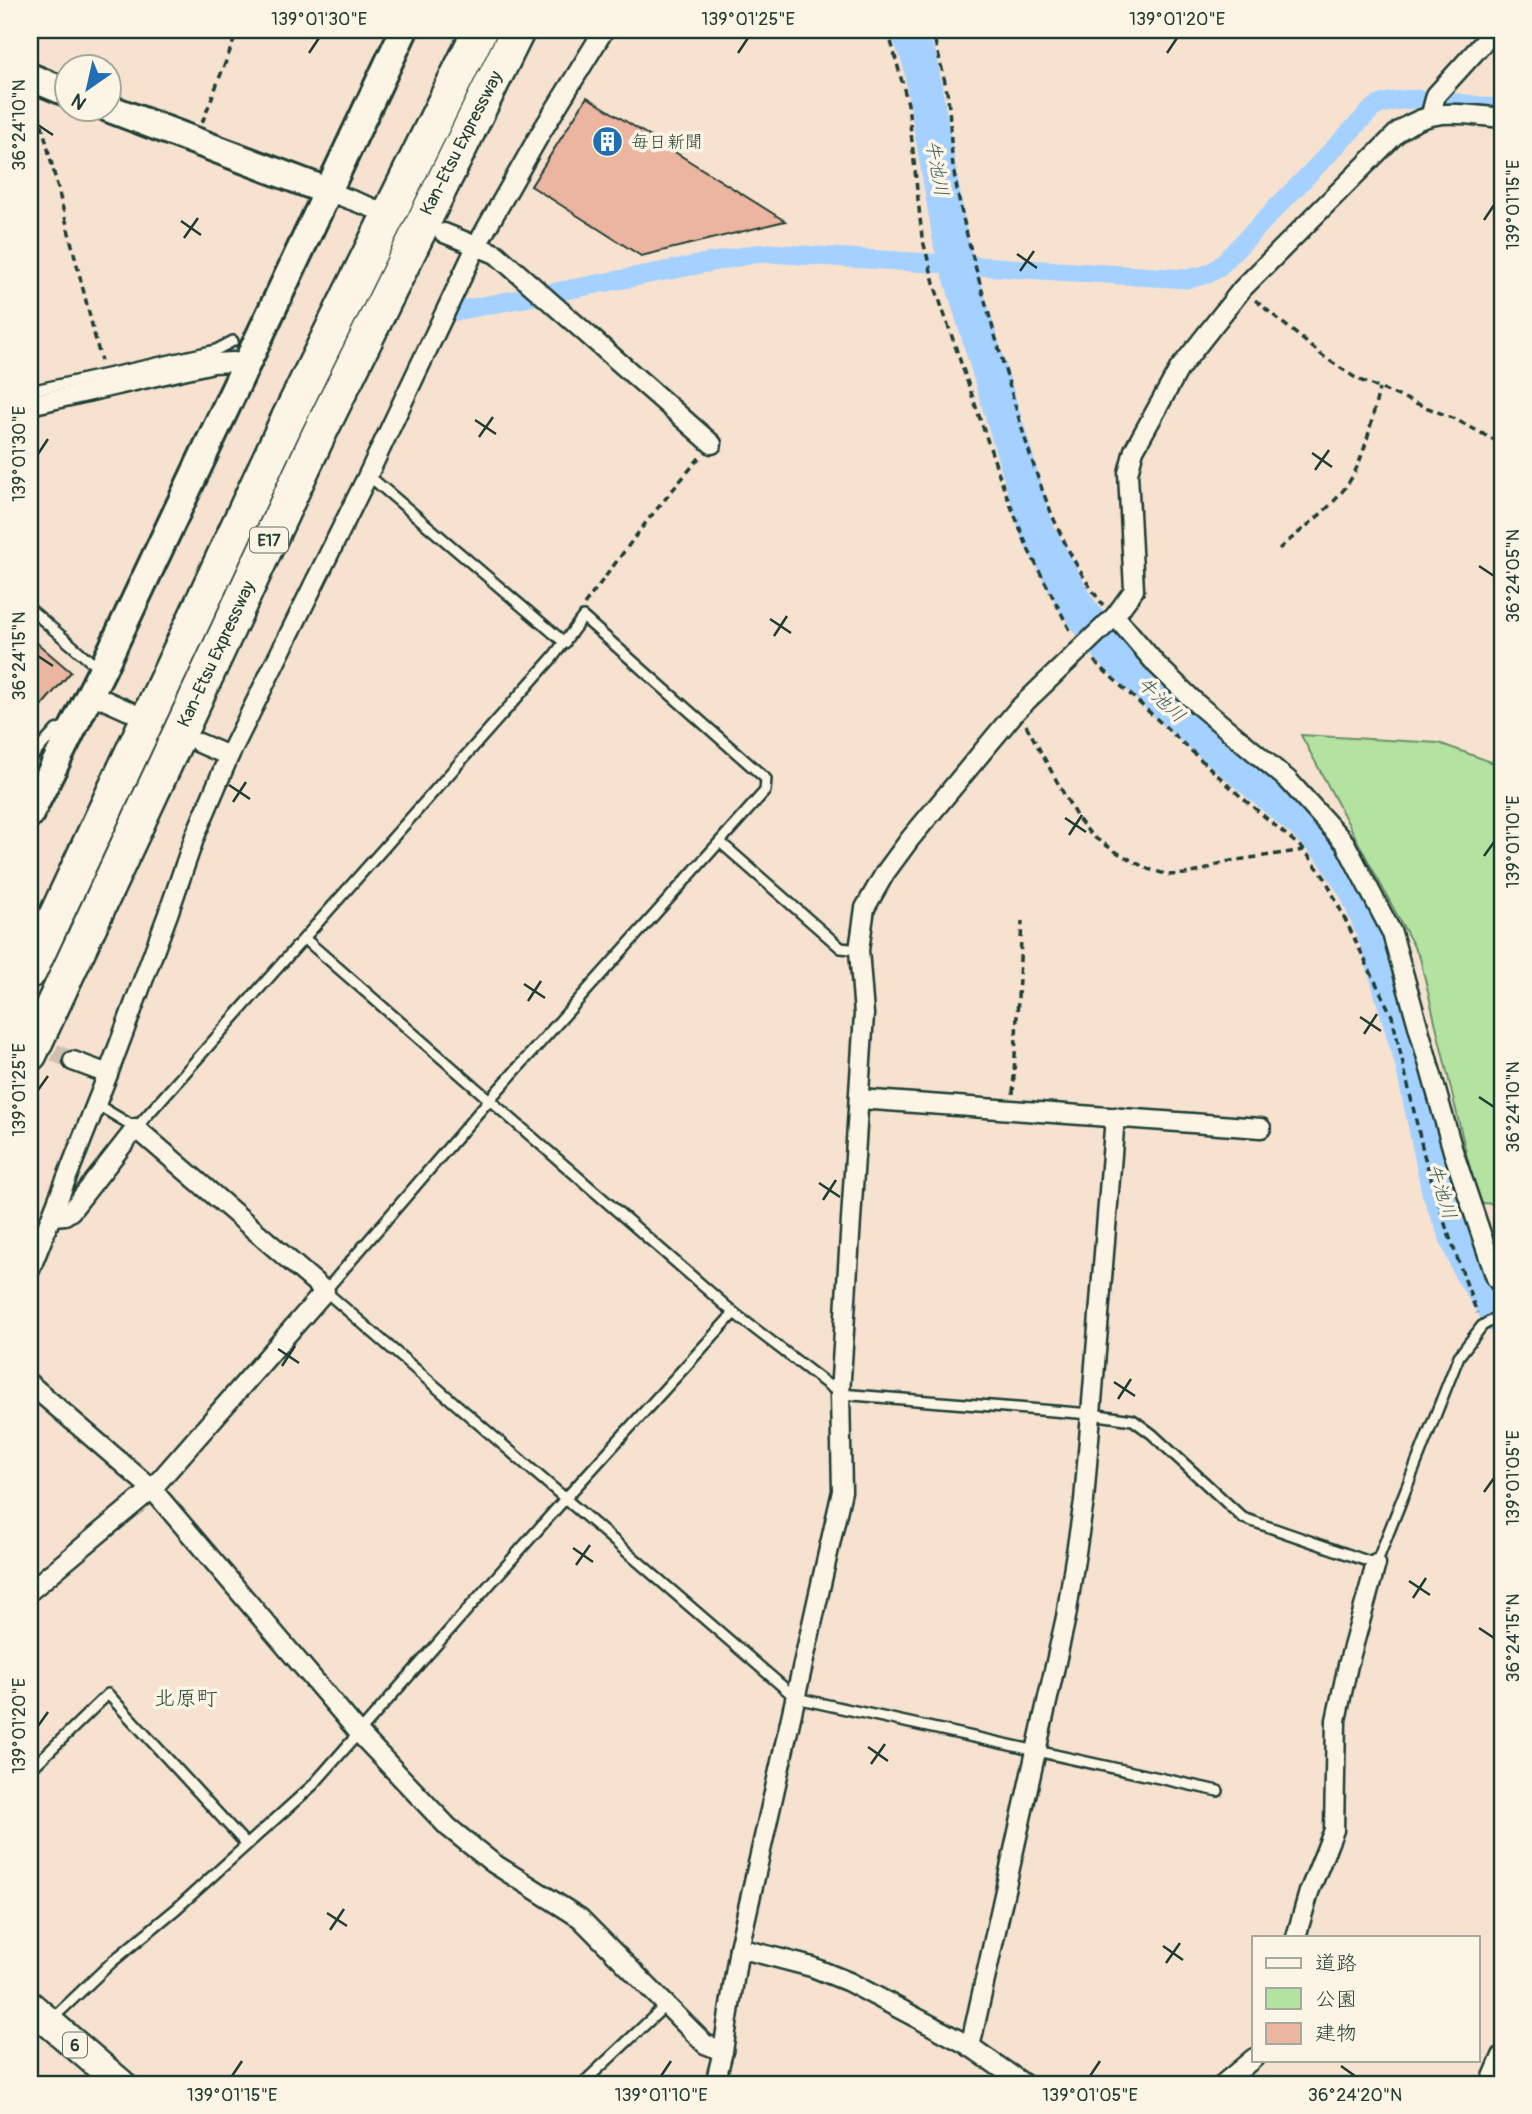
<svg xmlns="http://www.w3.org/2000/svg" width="1532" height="2114" font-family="Pangolin,'Klee One',sans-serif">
<rect width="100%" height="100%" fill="#f7e2d0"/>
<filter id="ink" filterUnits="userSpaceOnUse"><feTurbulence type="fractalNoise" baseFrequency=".0143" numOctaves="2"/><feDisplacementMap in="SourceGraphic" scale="14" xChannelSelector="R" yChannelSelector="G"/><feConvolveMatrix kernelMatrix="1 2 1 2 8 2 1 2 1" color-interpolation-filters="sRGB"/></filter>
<g filter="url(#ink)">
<polygon fill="#b3e2a1" stroke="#69906a" stroke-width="2" points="1301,735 1439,743 1502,766 1502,1204 1478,1203 1420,958"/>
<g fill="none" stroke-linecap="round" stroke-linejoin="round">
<path stroke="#a4d1ff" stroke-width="19" d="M 456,311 L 754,254 L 769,253 L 1187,279 L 1208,274 L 1219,267 L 1373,108 C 1406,90 1465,105 1502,109"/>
<polyline stroke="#a4d1ff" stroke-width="35" points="908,30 920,61 951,243 1038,533 1077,606 1108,647 1178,716 1304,823 1333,852 1357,891 1376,937 1413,1065 1439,1191 1470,1269 1502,1319"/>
</g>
<g fill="#ebb5a0" stroke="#1f3d34" stroke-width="2">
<polygon points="587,97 785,221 641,256 531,186"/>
<polygon points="30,637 71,672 30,719"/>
</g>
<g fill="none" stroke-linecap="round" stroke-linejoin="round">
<polyline stroke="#ccc1b1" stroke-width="18" stroke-dasharray="18 9" stroke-linecap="butt" points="30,1041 73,1061"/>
<defs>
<g id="lane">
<polyline points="30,391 216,350 233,341"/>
<polyline points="368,475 565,643"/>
<polyline points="30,609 90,661 102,667"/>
<polyline points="30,759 56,730 66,726"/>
<polyline points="720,842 841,948 859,950"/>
<polyline points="305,939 734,1313 840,1394 1091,1414 1133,1420 1152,1434 1243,1518 1376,1564 1459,1356 1482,1326 1502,1314"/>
<polyline points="96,1104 136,1128 553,657 583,617 766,779 765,791 490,1099 325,1291 796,1698 1218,1791"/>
<polyline points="30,1770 108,1694 246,1844"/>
<polyline points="51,2020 113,1961 176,1909 313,1785 564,1500 734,1313"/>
<polyline points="582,2084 666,2005"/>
</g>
<g id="street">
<polyline points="1431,114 1436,95 1495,30"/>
<polyline points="327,191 370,207"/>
<polyline points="444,233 496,254 712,444"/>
<polyline points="30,405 213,363 234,362 246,366"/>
<polyline points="1115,616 1156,664 1197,704 1288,780 1345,843 1392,933 1453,1151 1496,1278 1502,1286"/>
<polyline points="91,694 129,711"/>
<polyline points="199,743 229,756"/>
<polyline points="73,1061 108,1074"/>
<polyline points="859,1099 1261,1128"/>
<polyline points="30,1270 108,1074 168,914 195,836 229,756 368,475 477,245 540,134 604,30"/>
<polyline points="30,1384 152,1489 360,1734 448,1827 493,1863 580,1918 705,2044 723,2051"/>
<polyline points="30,1591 152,1489 325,1291 136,1128 71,1211 65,1215 53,1216"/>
<polyline points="1296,1937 1309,1892 1334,1830 1336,1720 1348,1665 1376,1564"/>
<polyline points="739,1948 812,1967 849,1982 968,2045 1024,2084"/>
<polyline points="970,2047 1066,1617 1084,1501 1115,1117"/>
<path d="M 715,2084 L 723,2051 L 739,1948 L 842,1491 L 840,1394 L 864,1014 L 859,950 L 865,908 L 885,873 L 910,839 L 1017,710 L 1115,616 L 1134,590 L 1128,473 L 1134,450 L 1179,369 L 1242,289 L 1399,131 C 1434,106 1462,114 1502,118"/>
<polyline points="1223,2084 1254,2058"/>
<polyline points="1490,2084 1502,2056"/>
</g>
<g id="secondary">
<polyline points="30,77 66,92"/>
<polyline points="108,108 327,191"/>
<polyline points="30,814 103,668 404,30"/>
</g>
<polyline id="primary" points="30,2006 121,2084"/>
<g id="highway">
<polyline points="30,971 286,423 480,30"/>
<polyline points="30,1054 318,436 518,30"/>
</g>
</defs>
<use href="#lane" stroke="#1f3d34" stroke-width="14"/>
<use href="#street" stroke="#1f3d34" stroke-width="23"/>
<use href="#secondary" stroke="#1f3d34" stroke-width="32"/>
<use href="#primary" stroke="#1f3d34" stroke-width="33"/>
<use href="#highway" stroke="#1f3d34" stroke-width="38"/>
<g stroke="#1f3d34" stroke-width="3.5" stroke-dasharray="7 5" stroke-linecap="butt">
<polyline points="888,30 908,104 922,237 936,290 1003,486 1029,551 1072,634"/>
<path d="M 932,30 C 937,50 943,71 947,92 C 951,116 950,141 953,166 C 963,231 983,293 1001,356 C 1026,442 1048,533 1103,605"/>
<polyline points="31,103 39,113 101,361"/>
<polyline points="202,123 238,30"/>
<polyline points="1255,300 1323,356 1357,379 1455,419 1502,444"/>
<path d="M 1279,549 C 1304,527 1336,506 1352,477 C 1367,450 1372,418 1379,389"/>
<polyline points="584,605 647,521 700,457"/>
<polyline points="1094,661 1239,795 1304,850 1325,878 1392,1016 1424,1155 1446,1227 1477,1313"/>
<polyline points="1026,725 1076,816 1092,836 1118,853 1148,869 1169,875 1185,874 1202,871 1224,862 1304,850"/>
<polyline points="1013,1094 1022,921"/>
<polyline points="1493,1335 1502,1342"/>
<polyline points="1264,2084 1267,2073"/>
</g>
<use href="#lane" stroke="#fcf5e5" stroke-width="9"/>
<use href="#street" stroke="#fcf5e5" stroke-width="18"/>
<use href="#secondary" stroke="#fcf5e5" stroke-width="26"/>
<use href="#primary" stroke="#fcf5e5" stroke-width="28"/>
<use href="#highway" stroke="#fcf5e5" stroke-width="33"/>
</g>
</g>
<path fill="none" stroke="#1f3d34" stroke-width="2.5" d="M 309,53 L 319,38M 738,53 L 748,38M 1167,53 L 1177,38M 38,125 L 53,135M 1484,220 L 1494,205M 181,221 L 201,235M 184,238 L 198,218M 1017,254 L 1037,268M 1020,271 L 1034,251M 475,420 L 496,434M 479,437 L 493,417M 1312,453 L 1332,467M 38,454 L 48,439M 1315,470 L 1329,450M 1479,566 L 1494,576M 770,619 L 791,633M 774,636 L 787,616M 38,656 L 53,666M 229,785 L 250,799M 233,802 L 246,782M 1065,818 L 1086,832M 1069,835 L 1082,815M 1484,856 L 1494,842M 524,984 L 545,998M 528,1001 L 541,981M 1360,1017 L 1381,1031M 1364,1034 L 1377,1014M 38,1090 L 48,1076M 1479,1097 L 1494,1107M 819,1183 L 840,1197M 823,1200 L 836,1180M 278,1349 L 299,1363M 282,1366 L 295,1346M 1114,1382 L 1135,1396M 1118,1399 L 1131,1379M 1484,1492 L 1494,1478M 573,1548 L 593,1562M 576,1565 L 590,1545M 1409,1581 L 1430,1595M 1413,1598 L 1426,1578M 1479,1628 L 1494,1638M 38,1726 L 48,1712M 868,1747 L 888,1761M 871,1764 L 885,1744M 327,1913 L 347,1926M 330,1930 L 344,1909M 1163,1946 L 1183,1960M 1166,1963 L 1180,1943M 1341,2066 L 1355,2076M 232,2076 L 242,2061M 661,2076 L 671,2061M 1090,2076 L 1100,2061"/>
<defs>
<symbol id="building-disc" viewBox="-11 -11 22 22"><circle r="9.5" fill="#1f6fb2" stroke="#fcf5e5"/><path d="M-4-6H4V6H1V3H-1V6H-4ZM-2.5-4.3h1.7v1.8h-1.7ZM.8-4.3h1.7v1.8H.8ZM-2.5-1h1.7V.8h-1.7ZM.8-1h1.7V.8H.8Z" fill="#fff"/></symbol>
</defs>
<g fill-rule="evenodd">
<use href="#building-disc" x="590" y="124" width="35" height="35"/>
</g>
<g text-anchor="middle" stroke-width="7" stroke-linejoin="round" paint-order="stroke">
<g fill="#fcf5e5" stroke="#617469" stroke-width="2">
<rect x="250" y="527.5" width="38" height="25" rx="5"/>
<rect x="63" y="2032.5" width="24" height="25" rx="5"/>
</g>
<g font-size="16" font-weight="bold" fill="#1f3d34">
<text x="269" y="546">E17</text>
<text x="75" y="2051">6</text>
</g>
<g font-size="18" fill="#1f3d34" stroke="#fcf5e5" text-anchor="start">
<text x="631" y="148">毎日新聞</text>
</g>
<g font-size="18" fill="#1f3d34" stroke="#fcf5e5">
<text transform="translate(461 143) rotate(-63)" y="6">Kan-Etsu Expressway</text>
<text transform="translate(216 654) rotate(-65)" y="6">Kan-Etsu Expressway</text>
</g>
<g font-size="19" font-style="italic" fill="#3a5b5d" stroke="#fcf5e5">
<text transform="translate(938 168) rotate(80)" y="7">牛池川</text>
<text transform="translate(1162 699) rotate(43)" y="7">牛池川</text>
<text transform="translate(1443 1191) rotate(73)" y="7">牛池川</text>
</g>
<g font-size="21" fill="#1f3d34" stroke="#fcf5e5">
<text x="186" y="1705">北原町</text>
</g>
</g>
<rect width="1532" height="2114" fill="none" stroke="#fcf5e5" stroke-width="77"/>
<rect x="1252" y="1936" width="228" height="126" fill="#fcf5e5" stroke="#a4ab9e" stroke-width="2"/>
<rect x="1266" y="1958" width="35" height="10" fill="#fcf5e5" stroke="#a4ab9e" stroke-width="2"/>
<text x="1315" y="1970" font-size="21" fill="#1f3d34">道路</text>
<rect x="1266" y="1988" width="35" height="21" fill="#b3e2a1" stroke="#a4ab9e" stroke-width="2"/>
<text x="1315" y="2006" font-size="21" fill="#1f3d34">公園</text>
<rect x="1266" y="2023" width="35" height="21" fill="#ebb5a0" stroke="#a4ab9e" stroke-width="2"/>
<text x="1315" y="2040" font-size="21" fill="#1f3d34">建物</text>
<g transform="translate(88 88) rotate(214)"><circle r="33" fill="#fcf5e5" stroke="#a4ab9e" stroke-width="2"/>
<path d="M0-5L12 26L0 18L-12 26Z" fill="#1f6fb2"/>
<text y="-10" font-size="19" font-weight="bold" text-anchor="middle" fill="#1f3d34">N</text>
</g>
<rect x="38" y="38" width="1456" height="2038" fill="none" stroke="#1f3d34" stroke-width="2.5"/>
<g font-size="18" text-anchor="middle" fill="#1f3d34">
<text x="319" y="25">139°01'30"E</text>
<text x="748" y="25">139°01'25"E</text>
<text x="1177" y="25">139°01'20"E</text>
<text transform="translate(19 125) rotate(-90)" y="6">36°24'10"N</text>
<text transform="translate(1513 205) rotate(-90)" y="6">139°01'15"E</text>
<text transform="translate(19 454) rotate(-90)" y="6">139°01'30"E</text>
<text transform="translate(1513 576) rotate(-90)" y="6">36°24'05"N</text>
<text transform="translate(19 656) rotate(-90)" y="6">36°24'15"N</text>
<text transform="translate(1513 842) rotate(-90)" y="6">139°01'10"E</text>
<text transform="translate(19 1090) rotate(-90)" y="6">139°01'25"E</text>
<text transform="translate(1513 1107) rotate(-90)" y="6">36°24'10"N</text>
<text transform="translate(1513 1478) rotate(-90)" y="6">139°01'05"E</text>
<text transform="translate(1513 1638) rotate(-90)" y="6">36°24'15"N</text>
<text transform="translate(19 1726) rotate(-90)" y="6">139°01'20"E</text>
<text x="232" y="2101">139°01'15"E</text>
<text x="661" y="2101">139°01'10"E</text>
<text x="1090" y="2101">139°01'05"E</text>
<text x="1355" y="2101">36°24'20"N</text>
</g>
</svg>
